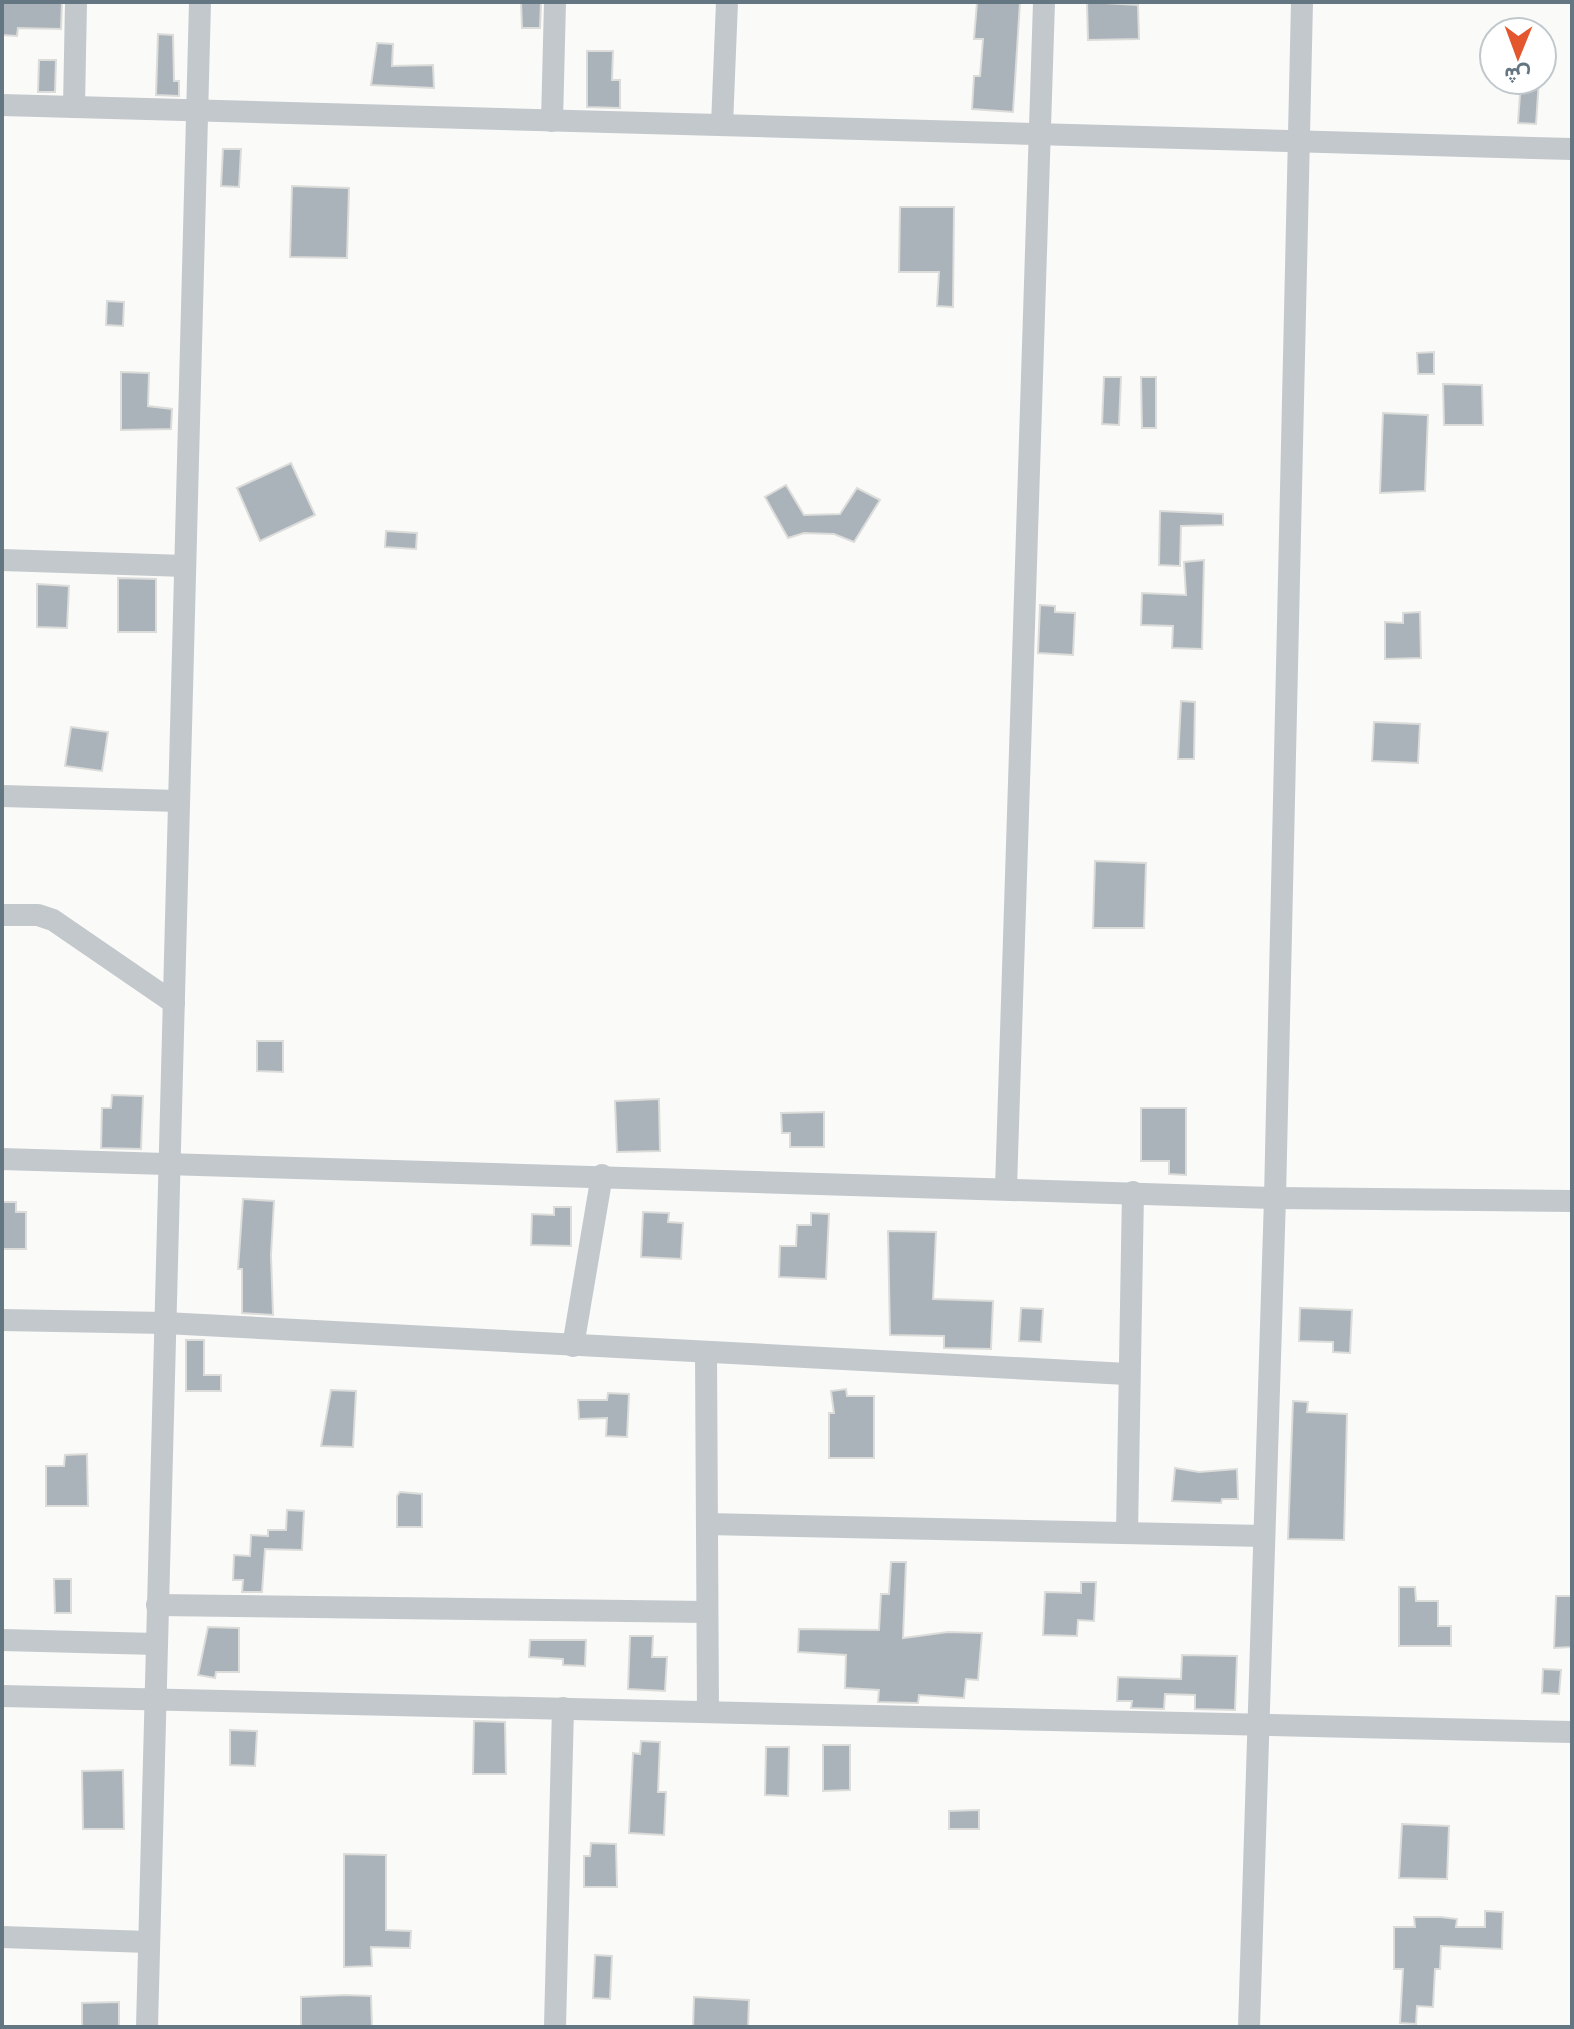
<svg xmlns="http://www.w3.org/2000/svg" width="1574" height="2029" font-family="Raleway,Vazirmatn,sans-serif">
<rect width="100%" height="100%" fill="#fafaf8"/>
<g fill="#aab3b9" stroke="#dcdcda" stroke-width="2">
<polygon points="2,2 62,2 61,29 18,28 17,36 2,35"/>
<polygon points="521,2 541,2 540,28 522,28"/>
<polygon points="977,2 1020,2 1013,112 972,109 974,76 980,76 983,39 974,39"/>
<polygon points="1087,2 1138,5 1139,39 1088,40"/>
<polygon points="158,34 173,35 174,81 179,81 179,96 156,95"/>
<polygon points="377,43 393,44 392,66 433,65 434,88 371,85"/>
<polygon points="587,51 613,51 612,80 620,80 620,108 587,107"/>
<polygon points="39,60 56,60 55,92 38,92"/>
<polygon points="1521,80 1539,80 1536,124 1518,123"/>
<polygon points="223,149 241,149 239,187 221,186"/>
<polygon points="292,186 349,188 347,258 290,257"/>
<polygon points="900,207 954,207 953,307 937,306 939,272 899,272"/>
<polygon points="107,301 124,302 123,326 106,325"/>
<polygon points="1434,352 1434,374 1418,374 1417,353"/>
<polygon points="121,372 149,373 148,406 172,409 171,429 121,430"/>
<polygon points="1104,377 1121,377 1119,425 1102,424"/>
<polygon points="1141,377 1156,377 1156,428 1142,428"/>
<polygon points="1443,384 1482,385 1483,425 1444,425"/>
<polygon points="1383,413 1428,415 1425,491 1380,493"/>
<polygon points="291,463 315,515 260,541 237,488"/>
<polygon points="786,485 804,515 840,514 857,488 880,500 854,542 834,534 804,533 788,538 765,497"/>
<polygon points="1160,511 1223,514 1223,525 1181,526 1180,566 1159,565"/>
<polygon points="386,531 417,533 416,549 385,547"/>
<polygon points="1204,560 1202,649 1172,648 1173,626 1141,625 1142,593 1186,595 1184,562"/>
<polygon points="118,578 156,579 156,632 118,632"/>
<polygon points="37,584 69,586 67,628 37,627"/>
<polygon points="1040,605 1055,606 1055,612 1075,613 1073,655 1038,653"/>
<polygon points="1420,612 1421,658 1385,659 1385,622 1403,623 1403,613"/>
<polygon points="1181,701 1195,702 1194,759 1178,759"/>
<polygon points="1374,722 1420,724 1418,763 1372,761"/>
<polygon points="71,727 108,732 102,771 65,766"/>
<polygon points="1095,861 1146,863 1144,928 1093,928"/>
<polygon points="257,1041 283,1041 283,1072 257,1071"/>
<polygon points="112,1095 143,1096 141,1149 101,1148 102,1108 111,1108"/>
<polygon points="659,1099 660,1151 617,1152 615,1101"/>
<polygon points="1141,1108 1186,1108 1186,1175 1169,1174 1169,1161 1141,1161"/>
<polygon points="824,1112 824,1147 790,1147 790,1133 782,1133 781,1113"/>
<polygon points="243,1199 274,1201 271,1255 273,1315 242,1313 242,1269 238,1269"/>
<polygon points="2,1202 16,1202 16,1212 26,1212 26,1249 2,1249"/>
<polygon points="554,1207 571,1207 571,1246 531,1245 532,1214 554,1215"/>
<polygon points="643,1212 669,1213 668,1222 683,1223 681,1259 641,1257"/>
<polygon points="811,1213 829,1214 826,1279 779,1277 780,1246 796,1246 797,1225 811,1225"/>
<polygon points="888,1231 936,1232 933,1299 993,1301 991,1349 944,1348 944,1336 890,1335"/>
<polygon points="1021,1308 1043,1309 1041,1342 1019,1341"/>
<polygon points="1300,1308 1352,1310 1350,1353 1333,1352 1333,1342 1299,1341"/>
<polygon points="186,1340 204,1340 204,1375 221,1375 221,1391 186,1391"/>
<polygon points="846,1389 847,1396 874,1396 874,1458 829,1458 829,1413 834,1413 831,1391"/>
<polygon points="331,1390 356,1391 353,1447 321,1446"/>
<polygon points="608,1393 629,1394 627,1437 606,1436 607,1418 579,1419 578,1400 607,1400"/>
<polygon points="1293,1401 1308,1402 1307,1412 1347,1414 1344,1540 1288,1539"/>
<polygon points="87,1454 88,1506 46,1506 46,1466 64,1466 65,1455"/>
<polygon points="1175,1468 1199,1472 1237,1469 1238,1499 1222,1499 1221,1503 1172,1501"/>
<polygon points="400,1492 422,1494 422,1527 397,1527 397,1496"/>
<polygon points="287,1510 304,1511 302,1550 265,1549 262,1592 242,1592 243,1580 233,1580 234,1555 250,1556 251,1535 268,1536 268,1530 286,1530"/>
<polygon points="891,1562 906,1562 903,1638 948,1632 982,1633 978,1680 966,1679 964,1698 919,1695 918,1703 878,1702 879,1690 845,1688 846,1655 798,1652 799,1629 879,1630 881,1594 889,1594"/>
<polygon points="54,1579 71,1579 71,1613 55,1613"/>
<polygon points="1081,1582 1096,1582 1094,1621 1078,1620 1077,1636 1043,1635 1045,1592 1081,1593"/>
<polygon points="1399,1587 1415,1587 1416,1601 1438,1601 1438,1626 1451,1626 1451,1646 1399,1646"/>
<polygon points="1556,1596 1572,1596 1572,1647 1554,1648"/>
<polygon points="208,1627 239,1628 239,1672 216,1672 215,1678 198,1675"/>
<polygon points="630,1636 653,1636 652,1657 667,1657 665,1691 628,1689"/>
<polygon points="530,1640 586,1640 585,1666 563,1665 563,1659 529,1657"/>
<polygon points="1182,1655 1237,1656 1235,1710 1195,1709 1195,1695 1165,1694 1164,1709 1131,1708 1132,1701 1117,1701 1118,1677 1181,1679"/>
<polygon points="1543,1669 1561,1670 1559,1694 1542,1693"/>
<polygon points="474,1721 505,1722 506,1774 473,1774"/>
<polygon points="230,1730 257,1731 255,1766 230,1765"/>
<polygon points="641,1741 660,1742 658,1792 666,1792 664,1835 629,1833 633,1753 640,1754"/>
<polygon points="823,1745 850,1745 850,1790 823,1791"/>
<polygon points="766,1747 789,1747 788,1796 765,1795"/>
<polygon points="123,1770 124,1829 83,1829 82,1771"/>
<polygon points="979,1810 979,1829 949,1829 949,1811"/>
<polygon points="1402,1824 1449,1826 1447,1879 1399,1878"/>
<polygon points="591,1843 616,1844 617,1887 584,1887 584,1856 590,1856"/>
<polygon points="344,1854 386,1855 386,1930 411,1931 410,1948 371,1947 372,1966 344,1967"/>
<polygon points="1485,1911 1503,1912 1502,1949 1441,1946 1440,1969 1435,1969 1433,2007 1417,2006 1416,2024 1400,2023 1403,1969 1394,1969 1394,1927 1415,1927 1414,1917 1441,1917 1457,1919 1456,1927 1485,1927"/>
<polygon points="595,1955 612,1956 610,1999 593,1998"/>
<polygon points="345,1995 371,1996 372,2027 301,2027 301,1997"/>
<polygon points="694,1997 749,2000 748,2027 693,2027"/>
<polygon points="119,2002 119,2027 82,2027 82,2003"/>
</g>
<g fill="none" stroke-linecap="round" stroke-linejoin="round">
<g stroke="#c3c8cc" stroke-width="22">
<polyline points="2,105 1572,149"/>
<polyline points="74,107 76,2"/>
<polyline points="552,121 555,2"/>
<polyline points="722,125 727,2"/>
<polyline points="2,560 185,566"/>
<polyline points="2,796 179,801"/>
<polyline points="2,915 38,915 53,920 174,1003"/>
<polyline points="2,1159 1275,1198 1572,1201"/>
<polyline points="1006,1188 1044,2"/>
<polyline points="2,1320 165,1323 1127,1374"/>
<polyline points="573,1346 602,1175"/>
<polyline points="706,1353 708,1712"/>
<polyline points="707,1524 1264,1536"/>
<polyline points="1127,1533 1133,1192"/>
<polyline points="157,1605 707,1612"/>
<polyline points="2,1640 156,1644"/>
<polyline points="2,1696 1572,1732"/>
<polyline points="2,1937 148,1942"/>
<polyline points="147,2027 200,2"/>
<polyline points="555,2027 563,1708"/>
<polyline points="1249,2027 1275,1198 1302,2"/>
</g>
</g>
<rect width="1574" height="2029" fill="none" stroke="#657683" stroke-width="8"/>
<g transform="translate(1518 56) rotate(181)"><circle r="38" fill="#ffffff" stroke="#c1c8cd" stroke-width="2"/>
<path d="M0-6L14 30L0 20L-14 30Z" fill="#e4572e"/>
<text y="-12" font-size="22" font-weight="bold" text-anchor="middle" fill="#657683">ش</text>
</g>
</svg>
